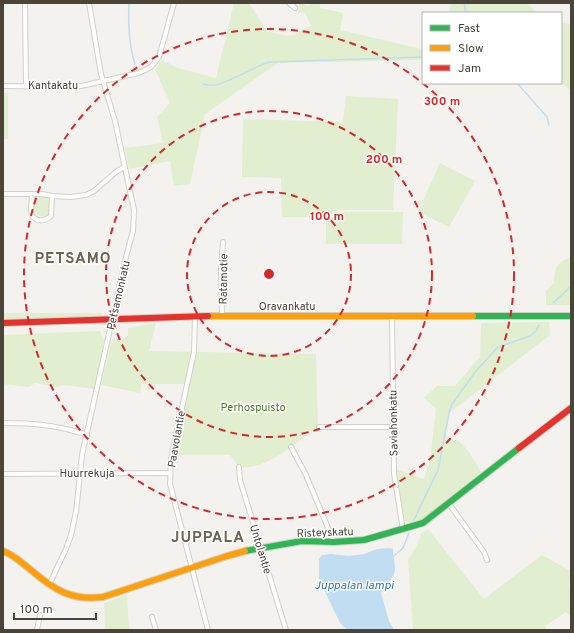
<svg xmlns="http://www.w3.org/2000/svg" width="574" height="633" font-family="Overpass,sans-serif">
<rect width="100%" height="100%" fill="#f4f2ee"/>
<g fill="#e1eecf">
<path d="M 234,3 L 249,3 L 267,31 C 291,38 290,38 311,25 L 305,13 L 298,12 L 300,3 L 309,6 L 310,3 L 320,3 L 320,8 L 343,13 L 340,30 L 422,49 L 423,47 L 423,60 L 278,63 L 205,114 L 190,184 L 174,186 L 170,161 L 129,169 L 125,148 L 163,143 L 157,117 L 170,103 L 155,69 L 162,60 L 178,68 L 216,78 Z"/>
<polygon points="451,3 526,3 538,13 449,13"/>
<polygon points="561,23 571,24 571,91 561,82"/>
<rect x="3" y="93" width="5" height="46"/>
<polygon points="346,96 398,99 393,210 338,210 324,217 282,217 281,178 242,177 243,119 343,122"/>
<polygon points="440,163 475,181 449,227 418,212"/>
<path d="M 37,196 L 48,197 C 51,202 51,209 49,215 L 42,217 L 37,215 C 33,209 33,202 37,196 Z"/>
<polygon points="343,212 403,212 402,244 326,244 326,220"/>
<path d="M 571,257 L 571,305 L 546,305 L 546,291 L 554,283 C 555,267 556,263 571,257 Z"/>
<polygon points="3,313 102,313 102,317 3,319"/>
<polygon points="549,322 550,335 449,413 446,432 449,442 458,440 470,453 481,472 438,506 425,518 414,523 405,521 396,469 424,479 430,461 436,409 424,398 437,386 455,386 480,357 481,323"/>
<path d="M 156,323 L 149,351 L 316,354 L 318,427 C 296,442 267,471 239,467 L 230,455 L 173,455 L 189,384 L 141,384 L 140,393 L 101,385 L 112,339 L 124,339 L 128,335 L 128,328 Z"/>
<polygon points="100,331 101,335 104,340 95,389 64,385 57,387 35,383 29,387 3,384 3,335"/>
<polygon points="428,529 484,599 542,555 571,571 569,588 571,590 571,617 566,612 545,626 547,630 413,630 408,560 416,547 421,534"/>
<polygon points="127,595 129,630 105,630 104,603"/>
</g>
<path fill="#c0ddf1" d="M 390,548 L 393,549 C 393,556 395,562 395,569 C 395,578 385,585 381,593 L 389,621 L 394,630 L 347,630 L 340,623 L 319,579 L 319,559 L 322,555 L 331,554 L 349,556 L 364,554 L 377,549 Z"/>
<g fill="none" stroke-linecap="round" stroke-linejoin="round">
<g stroke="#c0ddf1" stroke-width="1.5">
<path d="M 129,3 C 128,23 129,45 135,64"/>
<polyline points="464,3 466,13"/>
<polyline points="517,83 547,117 549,125"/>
<path d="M 203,84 C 206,84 210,86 213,85 C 227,85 253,66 270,62 L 423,57"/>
<polyline points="553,303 571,286"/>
<polyline points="414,520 438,470 449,413 452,404 476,371 498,347 530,336 536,331 539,325"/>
<polyline points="394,556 403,548 409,533"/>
</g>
<defs>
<g id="street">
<polyline points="25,3 26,86"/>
<polyline points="289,3 295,8"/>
<polyline points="3,86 69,87 81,86 139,73 151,67 159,57 174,3"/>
<polyline points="3,194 42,194 52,196 71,197 86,195 94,191 116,172 124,167"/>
<path d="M 32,194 L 31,211 L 33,217 C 38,222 46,221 51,216 L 52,196"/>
<polyline points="222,316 221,269 223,242"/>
<polyline points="392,316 394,473 403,530"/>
<polyline points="195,317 194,352 171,459 170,484 208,630"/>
<path d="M 3,423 C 33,423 58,425 87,435"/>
<polyline points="319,427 393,427"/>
<polyline points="291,447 306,475 334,542"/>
<polyline points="239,467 240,480 286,630"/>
<polyline points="3,474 170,473"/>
<polyline points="449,504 484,552 487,560"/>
<polyline points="49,585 66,549 71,535 76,512 82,455 126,257 133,231 134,210 115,121 101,74 89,3"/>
<polyline points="152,617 156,630"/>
<polyline points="37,630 40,615"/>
</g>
<g id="fast">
<polyline points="473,316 571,316"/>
<polyline points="245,551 302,541 334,542 364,540 423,523 519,448"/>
</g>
<g id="slow">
<polyline points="208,316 473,316"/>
<path d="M 3,551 C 14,555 22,563 31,570 C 54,590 72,601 103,597 L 227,556 L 245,551"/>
</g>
<g id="jam">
<polyline points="3,323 208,316"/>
<polyline points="519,448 571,408"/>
</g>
</defs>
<use href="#street" stroke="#d2d0cb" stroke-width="6"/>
<use href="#fast" stroke="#d3cfc5" stroke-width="8"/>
<use href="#slow" stroke="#d3cfc5" stroke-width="8"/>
<use href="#jam" stroke="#d3cfc5" stroke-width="8"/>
<use href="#street" stroke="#fdfdfc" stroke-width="4"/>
<use href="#fast" stroke="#30b455" stroke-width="6"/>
<use href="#slow" stroke="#ff9f0a" stroke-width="6"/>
<use href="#jam" stroke="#e5322d" stroke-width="6"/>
</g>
<g fill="none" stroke="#d62828" stroke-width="2" stroke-dasharray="7 5">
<circle cx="269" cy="274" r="82"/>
<circle cx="269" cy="274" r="163"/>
<circle cx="269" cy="274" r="245"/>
</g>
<g text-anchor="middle" stroke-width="3" stroke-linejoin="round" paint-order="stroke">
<g font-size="11" fill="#4b4439" stroke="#fff">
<text x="53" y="89">Kantakatu</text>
<text transform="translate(223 279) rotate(-89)" y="4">Ratamotie</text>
<text transform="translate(118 295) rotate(-77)" y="4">Petsamonkatu</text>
<text x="287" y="310">Oravankatu</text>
<text transform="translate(393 423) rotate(-91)" y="4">Saviahonkatu</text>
<text transform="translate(176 439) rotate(-80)" y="4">Paavolantie</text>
<text x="87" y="477">Huurrekuja</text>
<text transform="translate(325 532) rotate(-2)" y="4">Risteyskatu</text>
<text transform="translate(261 549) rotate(73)" y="4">Untolantie</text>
</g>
<g font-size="11" fill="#4a7f2a" stroke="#fff">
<text x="253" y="411">Perhospuisto</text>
</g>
<g font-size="12" font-style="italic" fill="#2e7ab2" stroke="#fff">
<text x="354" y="589">Juppalan lampi</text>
</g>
<g font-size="15" font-weight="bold" letter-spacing="1" fill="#6e6250" stroke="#fff">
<text x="73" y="263">PETSAMO</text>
<text x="208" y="542">JUPPALA</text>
</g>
</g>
<circle cx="269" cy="274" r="6" fill="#d62828" stroke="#fff" stroke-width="2"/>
<g font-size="12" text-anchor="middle" font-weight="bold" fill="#d62828" stroke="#fff" stroke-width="3" stroke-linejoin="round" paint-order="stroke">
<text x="442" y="105">300 m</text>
<text x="384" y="163">200 m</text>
<text x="327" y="220">100 m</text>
</g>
<rect width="574" height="633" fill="none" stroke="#4b4439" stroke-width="8"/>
<rect x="422" y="12" width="140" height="72" fill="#ffffff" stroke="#b7b4b0"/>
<rect x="430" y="25" width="20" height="6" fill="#30b455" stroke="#b7b4b0"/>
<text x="458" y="32" font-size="12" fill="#4b4439">Fast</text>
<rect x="430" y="45" width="20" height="6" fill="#ff9f0a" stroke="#b7b4b0"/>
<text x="458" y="52" font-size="12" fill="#4b4439">Slow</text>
<rect x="430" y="65" width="20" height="6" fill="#e5322d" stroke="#b7b4b0"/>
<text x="458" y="72" font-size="12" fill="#4b4439">Jam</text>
<path d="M14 613v6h82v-6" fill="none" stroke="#4b4439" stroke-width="2"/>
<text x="20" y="613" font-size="12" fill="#4b4439" stroke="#ffffff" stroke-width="3" paint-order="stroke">100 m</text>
</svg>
